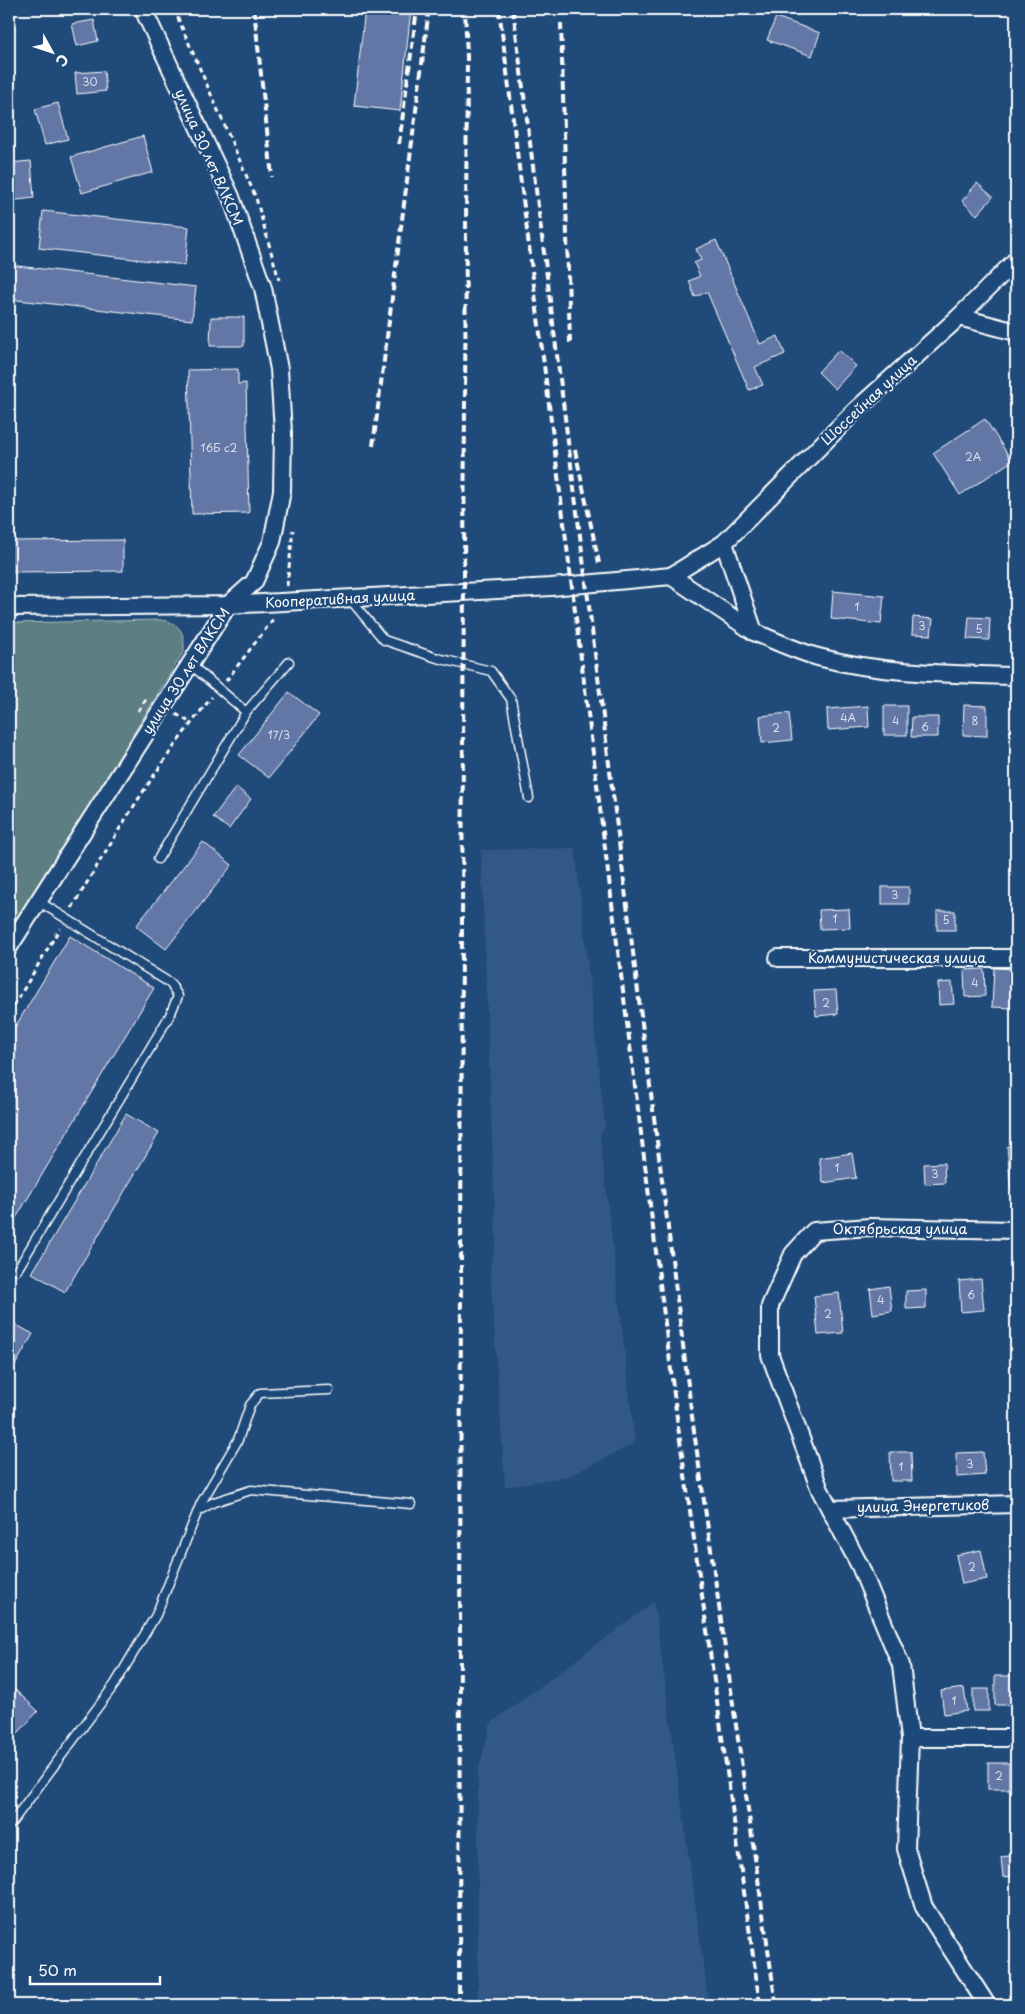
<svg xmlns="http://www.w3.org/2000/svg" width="1025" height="2014" font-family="'Playpen Sans',sans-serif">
<rect width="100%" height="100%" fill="#1f4a7a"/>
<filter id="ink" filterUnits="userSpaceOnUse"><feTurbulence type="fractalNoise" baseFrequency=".02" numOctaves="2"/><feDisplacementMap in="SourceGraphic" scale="10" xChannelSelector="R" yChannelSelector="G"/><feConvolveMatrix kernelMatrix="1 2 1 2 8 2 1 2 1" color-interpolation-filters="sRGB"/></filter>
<g filter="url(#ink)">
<g fill="#335888">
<polygon points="575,848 605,1127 600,1135 635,1443 569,1476 505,1487 490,1268 496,1243 481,850"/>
<polygon points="654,1602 709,2005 478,2005 478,1771 491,1723"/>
</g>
<path fill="#5d7e82" stroke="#aebec0" d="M 160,620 C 180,622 185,633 184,651 L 9,937 L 9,623 Z"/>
<g fill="#6377a7" stroke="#fff">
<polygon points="365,9 411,9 400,111 354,106"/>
<polygon points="776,17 820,33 812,56 767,40"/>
<polygon points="94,20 98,41 77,46 72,24"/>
<polygon points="104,71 106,91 77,94 75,73"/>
<polygon points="58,103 68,139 45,145 35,109"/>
<polygon points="143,136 153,172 82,193 71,157"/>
<polygon points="31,161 34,198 9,201 9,163"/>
<polygon points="977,183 993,197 977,215 962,201"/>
<polygon points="43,211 189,227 185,265 39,248"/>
<polygon points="716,240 760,344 778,336 785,354 755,367 763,385 749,390 707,292 695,297 689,281 700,276 694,263 701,260 696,249"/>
<polygon points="9,265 196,287 192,320 9,299"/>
<polygon points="211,317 244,317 244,346 210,346"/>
<polygon points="839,350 856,366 835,389 818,372"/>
<polygon points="238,369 238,384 246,383 249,513 192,514 188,370"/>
<polygon points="985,419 1012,461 960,495 933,453"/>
<polygon points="123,540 123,571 9,572 9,541"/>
<polygon points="833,591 884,596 881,624 831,619"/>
<polygon points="913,617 933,619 931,635 912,634"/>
<polygon points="969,617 990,618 989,640 967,639"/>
<polygon points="1012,621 1016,621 1016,640 1011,640"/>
<polygon points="289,692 319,715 269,778 239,755"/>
<polygon points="964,705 987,706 987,736 963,735"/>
<polygon points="868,706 869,727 828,730 827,709"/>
<rect x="884" y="706" width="23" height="29"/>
<polygon points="789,713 792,740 762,743 760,716"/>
<polygon points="912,717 938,717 938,737 911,737"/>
<polygon points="236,787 251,799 229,829 213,817"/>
<polygon points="203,842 232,865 166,949 136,926"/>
<rect x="882" y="887" width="27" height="17"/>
<polygon points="849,909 850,928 820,929 819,910"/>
<rect x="937" y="911" width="18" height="19"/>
<polygon points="70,936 154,988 13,1223 9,1220 9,1037"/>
<polygon points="994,968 1015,969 1013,1008 992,1007"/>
<polygon points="984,969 985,996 965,997 964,970"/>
<polygon points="952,982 954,1004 939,1005 938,983"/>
<polygon points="836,990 838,1014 816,1016 814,991"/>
<polygon points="126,1114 159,1133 65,1292 32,1273"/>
<polygon points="1016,1145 1016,1189 1011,1190 1007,1146"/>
<polygon points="852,1153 856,1178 823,1183 819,1158"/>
<polygon points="944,1163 945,1183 925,1184 924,1164"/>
<polygon points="981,1279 984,1310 961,1312 959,1281"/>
<polygon points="889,1286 892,1311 873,1314 870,1289"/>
<polygon points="926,1290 926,1308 906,1309 906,1291"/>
<polygon points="839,1293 843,1333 818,1335 814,1296"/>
<polygon points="9,1321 33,1334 9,1376"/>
<polygon points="890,1452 911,1452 912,1481 891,1481"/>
<polygon points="983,1452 985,1475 957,1477 956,1453"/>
<polygon points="981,1550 987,1579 962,1584 956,1555"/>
<polygon points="9,1570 15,1574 9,1584"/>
<rect x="995" y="1676" width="21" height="29"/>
<polygon points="9,1684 38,1711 9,1743"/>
<polygon points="964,1688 967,1711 944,1714 941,1691"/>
<rect x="973" y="1689" width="16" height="22"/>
<rect x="988" y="1763" width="21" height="26"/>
<polygon points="1016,1855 1016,1876 1003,1877 1001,1857"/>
</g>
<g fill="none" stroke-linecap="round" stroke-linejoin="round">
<defs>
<g id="lane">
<polyline points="349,598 384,640 437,658 491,671 511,699 529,798"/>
<polyline points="246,712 289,662"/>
<polyline points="158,859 246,712 190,664"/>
<polyline points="17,1270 170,1015 178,996 170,983 38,901"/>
<polyline points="198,1511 214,1502 251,1490 411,1504"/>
<polyline points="9,1826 115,1684 156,1615 201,1503 238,1440 250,1405 260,1393 329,1390"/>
</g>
<g id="street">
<polyline points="959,317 1016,332"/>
<path d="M 724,543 L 754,632 C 775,641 796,651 818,657 C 883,674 950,674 1016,676"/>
<polyline points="671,576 724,543 855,411 959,317 1016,260"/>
<polyline points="9,607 228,605 551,587 671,576 754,632"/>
<polyline points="9,947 228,605 254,582 272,542 282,491 283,432 279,369 263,288 231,197 143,9"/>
<polyline points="778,958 1016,958"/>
<polyline points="830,1509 1016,1504"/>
<polyline points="910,1738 1016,1738"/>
<polyline points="987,2005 924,1907 906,1849 910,1738 901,1665 860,1566 820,1490 770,1355 770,1306 793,1254 814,1231 870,1227 1016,1230"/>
</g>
</defs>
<use href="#lane" stroke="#fff" stroke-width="11"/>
<use href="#street" stroke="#fff" stroke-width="20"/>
<g stroke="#fff" stroke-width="3" stroke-dasharray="5 4" stroke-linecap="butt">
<polyline points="174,9 256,198 279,280"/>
<polyline points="287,586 293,530"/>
<polyline points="226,681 274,618"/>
<polyline points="138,711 146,699 149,698"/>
<polyline points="176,714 191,723"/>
<path d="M 72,908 C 115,835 158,763 212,697"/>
<polyline points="9,1014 60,928"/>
</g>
<use href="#lane" stroke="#1f4a7a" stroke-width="8"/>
<use href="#street" stroke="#1f4a7a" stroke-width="16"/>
<g stroke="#fff" stroke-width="4" stroke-dasharray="8 4" stroke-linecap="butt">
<polyline points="254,9 272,177"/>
<polyline points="499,9 678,1426 760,2005"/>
<polyline points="513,9 693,1424 776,2005"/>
<polyline points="561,23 570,343"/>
<polyline points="399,144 417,9"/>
<polyline points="373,446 429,9"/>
<polyline points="575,450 599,563"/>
<polyline points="459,2005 462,919 467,57 465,9"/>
</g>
</g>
</g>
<g text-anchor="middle" stroke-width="4.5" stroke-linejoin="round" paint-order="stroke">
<g font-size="11" fill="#d8dde9">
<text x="90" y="86">30</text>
<text x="219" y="452">16Б с2</text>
<text x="973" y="461">2А</text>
<text x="857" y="611">1</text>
<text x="922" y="630">3</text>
<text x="979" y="633">5</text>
<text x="848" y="722">4А</text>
<text x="896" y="725">4</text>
<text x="975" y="725">8</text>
<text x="925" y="731">6</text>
<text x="776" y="732">2</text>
<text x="279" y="739">17/3</text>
<text x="895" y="899">3</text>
<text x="835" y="923">1</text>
<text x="946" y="924">5</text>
<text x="975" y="987">4</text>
<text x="826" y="1007">2</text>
<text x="837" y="1172">1</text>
<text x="935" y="1178">3</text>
<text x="971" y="1299">6</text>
<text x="881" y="1304">4</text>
<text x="828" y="1318">2</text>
<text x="970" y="1468">3</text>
<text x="901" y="1471">1</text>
<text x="972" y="1571">2</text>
<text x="954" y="1705">1</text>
<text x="999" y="1780">2</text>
</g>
<g font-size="14" fill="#fff" stroke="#1f4a7a">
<text transform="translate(209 157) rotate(66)" y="5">улица 30 лет ВЛКСМ</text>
<text transform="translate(869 400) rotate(-43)" y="5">Шоссейная улица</text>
<text transform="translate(340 599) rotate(-3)" y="5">Кооперативная улица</text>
<text transform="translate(186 671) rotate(-57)" y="5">улица 30 лет ВЛКСМ</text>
<text x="897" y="963">Коммунистическая улица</text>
<text x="900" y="1234">Октябрьская улица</text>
<text transform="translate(923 1506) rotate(-1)" y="5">улица Энергетиков</text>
</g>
</g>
<rect width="1025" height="2014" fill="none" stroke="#1f4a7a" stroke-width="30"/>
<rect x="15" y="15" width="995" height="1984" fill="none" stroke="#fff" stroke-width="2" filter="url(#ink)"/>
<g transform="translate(52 52) rotate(130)" stroke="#1f4a7a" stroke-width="4" paint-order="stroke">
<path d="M0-4L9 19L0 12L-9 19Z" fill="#ffffff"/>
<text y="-8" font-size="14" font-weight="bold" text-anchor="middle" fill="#ffffff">С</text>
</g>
<path d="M30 1976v8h130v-8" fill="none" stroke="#ffffff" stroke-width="2.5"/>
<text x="38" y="1976" font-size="15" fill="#ffffff" stroke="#1f4a7a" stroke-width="4" paint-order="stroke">50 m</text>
</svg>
